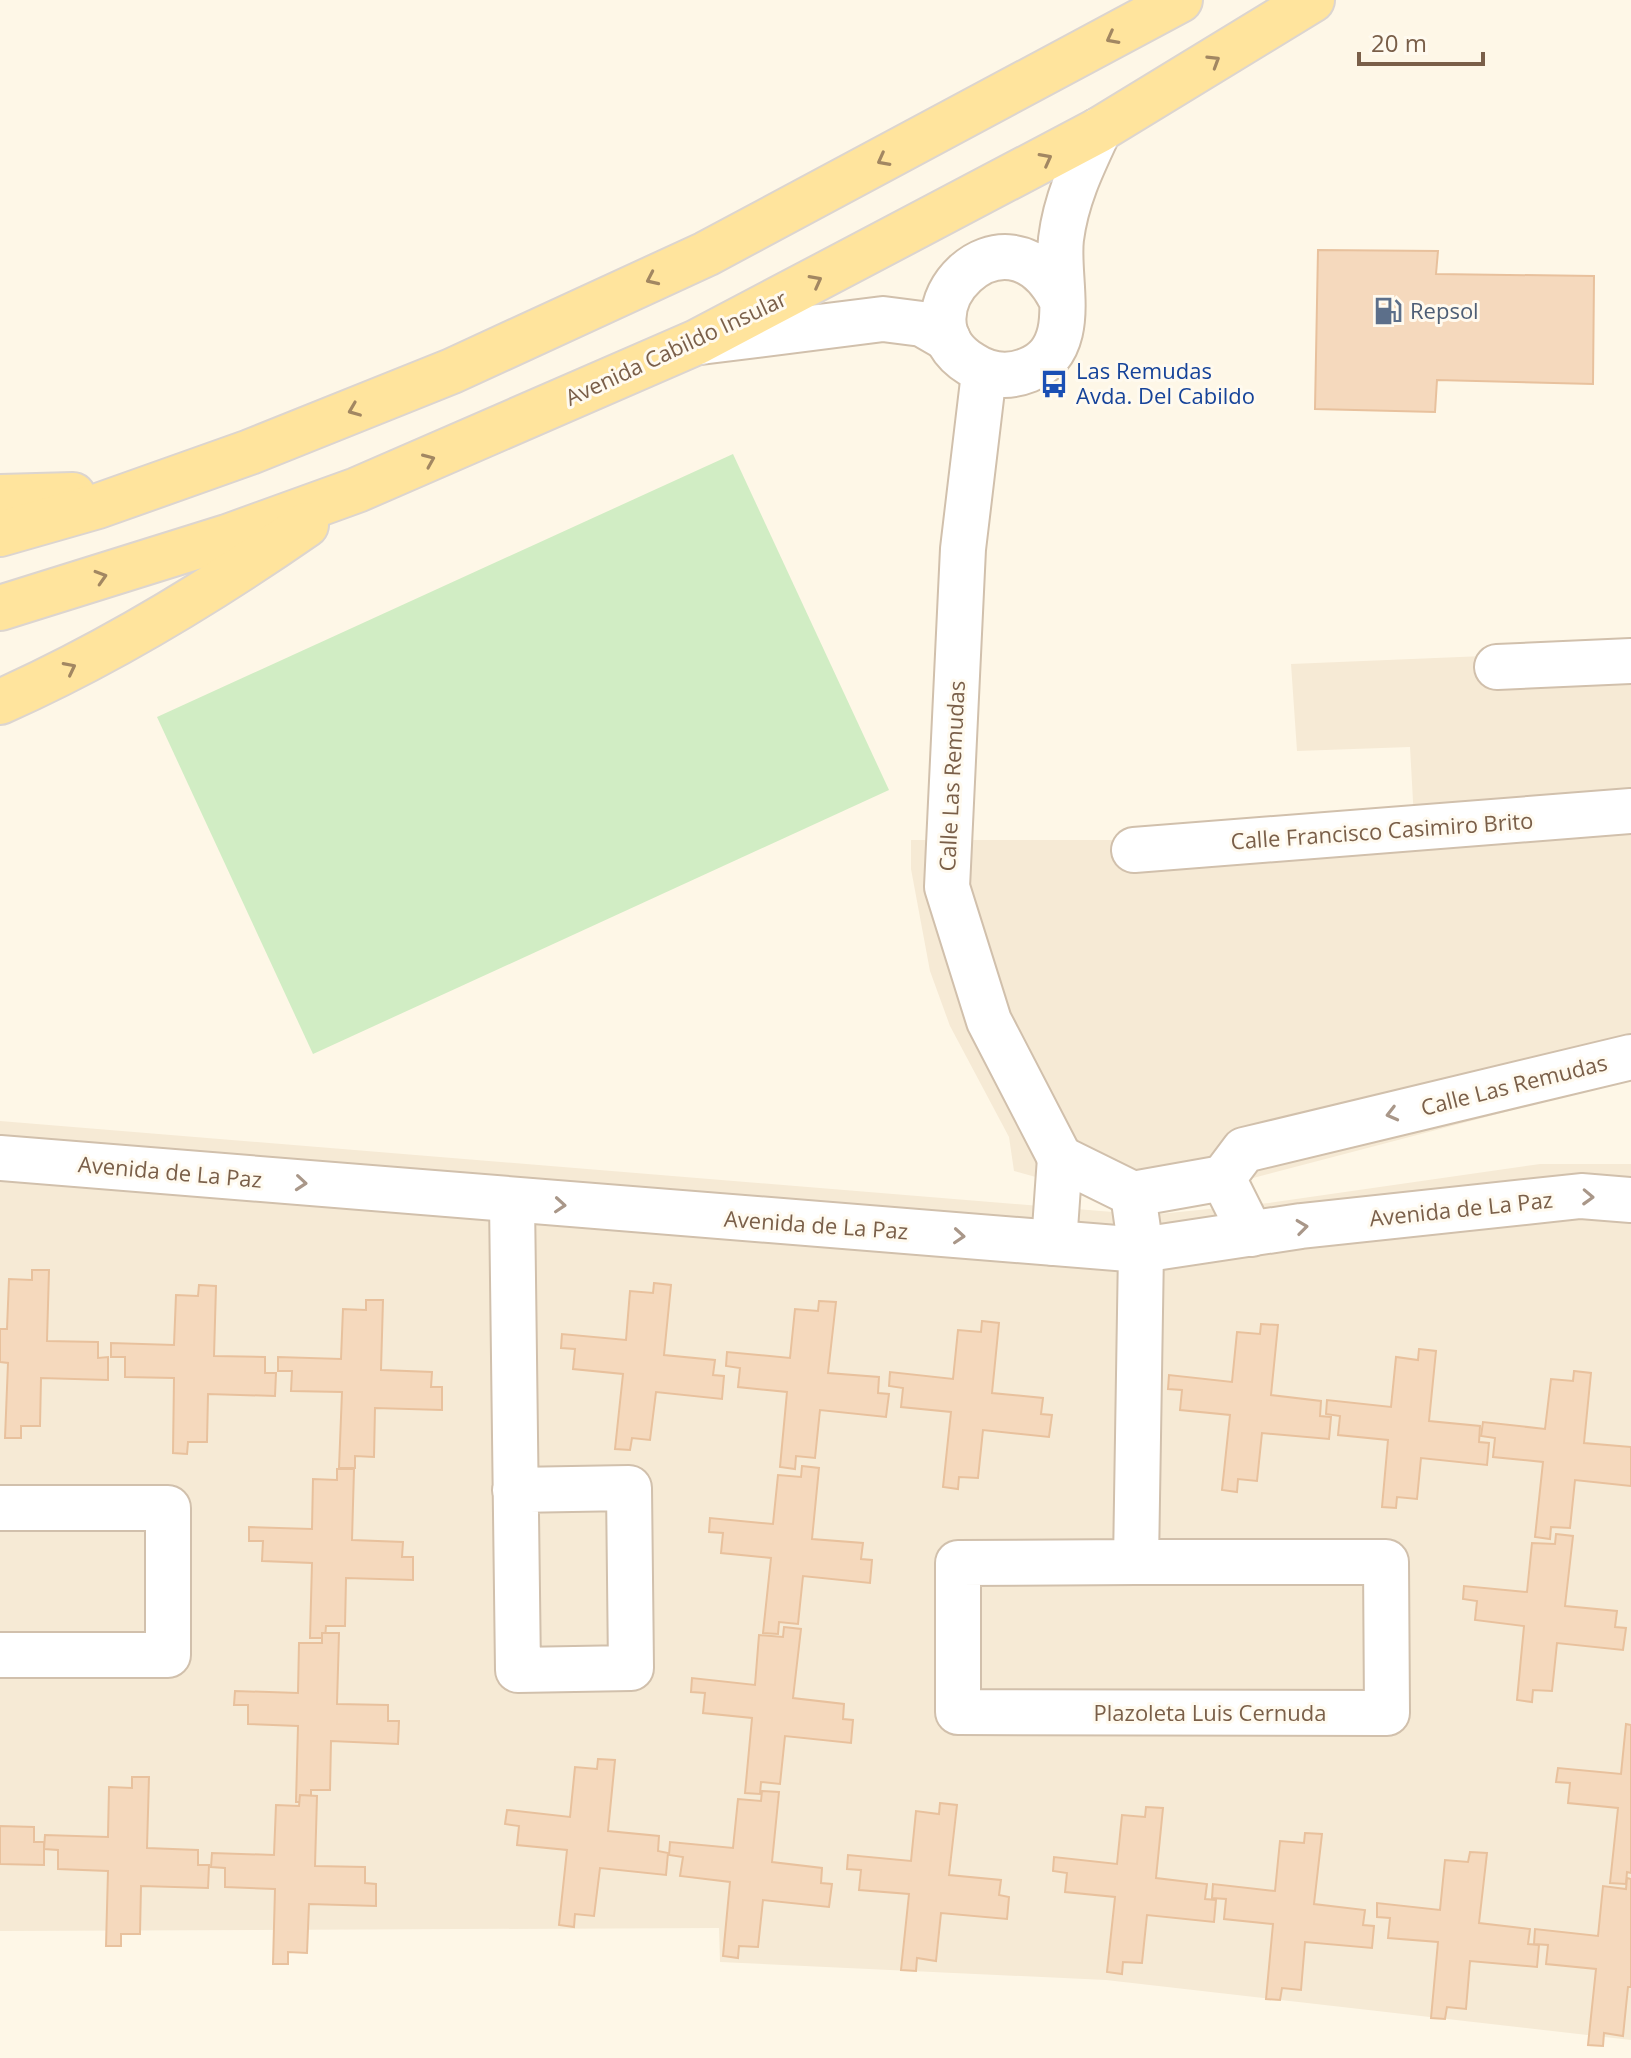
<svg xmlns="http://www.w3.org/2000/svg" width="1631" height="2058" font-family="'Open Sans',sans-serif">
<rect width="100%" height="100%" fill="#fef7e7"/>
<g fill="#f6ead5">
<polygon points="1631,650 1631,1079 1177,1198 1089,1192 1014,1171 1009,1137 950,1026 930,971 911,869 911,840 1130,840 1414,819 1410,747 1297,751 1291,664"/>
<polygon points="0,1121 1149,1215 1269,1203 1540,1164 1631,1164 1631,2040 1106,1980 720,1962 719,1928 0,1931"/>
</g>
<polygon fill="#d1edc4" points="733,454 889,790 313,1054 157,717"/>
<g fill="#f5d9bd" stroke="#e8c19d" stroke-width="2">
<polygon points="1318,250 1438,251 1436,274 1594,276 1593,384 1437,380 1435,412 1315,409"/>
<polygon points="32,1270 49,1270 47,1341 98,1342 98,1358 108,1357 108,1380 41,1378 40,1426 21,1426 21,1438 5,1438 8,1363 0,1362 0,1329 7,1329 9,1279 32,1280"/>
<polygon points="654,1283 671,1285 664,1355 715,1360 713,1375 724,1376 722,1399 656,1392 650,1440 632,1438 630,1450 615,1449 623,1374 573,1369 575,1349 561,1348 562,1334 626,1340 630,1291 653,1293"/>
<polygon points="199,1285 216,1286 214,1356 265,1357 265,1373 276,1373 275,1396 208,1394 207,1442 188,1442 187,1454 173,1453 174,1378 125,1377 125,1357 111,1357 111,1343 174,1345 176,1295 198,1296"/>
<polygon points="366,1300 383,1300 381,1370 432,1372 431,1387 442,1387 442,1410 375,1408 374,1457 355,1456 355,1468 339,1468 342,1392 291,1391 292,1371 278,1371 278,1357 341,1359 343,1309 366,1310"/>
<polygon points="819,1301 836,1302 828,1373 879,1377 878,1393 889,1394 886,1417 820,1410 815,1458 796,1456 795,1469 780,1467 787,1392 738,1387 740,1368 726,1366 727,1352 790,1358 795,1309 818,1311"/>
<polygon points="982,1321 999,1323 992,1393 1043,1398 1041,1414 1052,1415 1049,1437 983,1430 978,1478 959,1477 958,1489 943,1487 951,1412 901,1407 903,1388 889,1386 890,1372 953,1379 958,1330 981,1332"/>
<polygon points="1261,1324 1278,1325 1271,1395 1321,1401 1320,1416 1331,1417 1329,1439 1262,1433 1257,1481 1238,1479 1237,1492 1222,1490 1230,1415 1180,1410 1182,1390 1168,1389 1169,1375 1232,1382 1237,1332 1260,1334"/>
<polygon points="1419,1349 1436,1351 1429,1421 1480,1426 1479,1442 1489,1443 1487,1465 1421,1458 1417,1499 1397,1497 1396,1508 1382,1507 1388,1440 1338,1435 1340,1416 1326,1414 1327,1400 1391,1407 1396,1357 1418,1360"/>
<polygon points="1574,1371 1591,1373 1584,1443 1631,1447 1631,1486 1575,1480 1570,1528 1551,1527 1550,1539 1535,1537 1543,1462 1493,1457 1495,1438 1481,1436 1483,1422 1545,1429 1551,1379 1573,1381"/>
<polygon points="802,1466 819,1468 812,1539 863,1543 861,1559 872,1560 870,1583 803,1576 798,1624 779,1622 778,1634 763,1633 771,1558 721,1553 723,1533 709,1532 710,1518 773,1524 778,1475 801,1477"/>
<polygon points="337,1469 354,1469 352,1540 403,1542 402,1557 413,1557 413,1580 346,1578 345,1626 326,1626 325,1638 310,1638 312,1563 262,1561 263,1541 249,1541 249,1527 312,1529 313,1479 337,1480"/>
<polygon points="1556,1534 1573,1536 1565,1606 1617,1611 1615,1627 1626,1628 1623,1650 1557,1643 1552,1691 1533,1690 1532,1702 1517,1700 1524,1626 1475,1620 1477,1601 1463,1599 1464,1586 1527,1592 1532,1543 1555,1544"/>
<polygon points="784,1627 801,1629 793,1698 844,1704 843,1719 853,1720 851,1743 785,1736 780,1784 761,1782 760,1794 745,1793 752,1718 703,1713 705,1693 691,1692 692,1678 755,1685 759,1635 783,1637"/>
<polygon points="322,1633 339,1633 337,1704 388,1705 388,1721 399,1721 398,1744 331,1741 330,1790 311,1790 311,1802 296,1802 298,1726 248,1724 248,1705 234,1705 235,1691 298,1693 299,1643 322,1643"/>
<polygon points="1626,1724 1631,1725 1631,1873 1627,1872 1626,1884 1610,1883 1618,1808 1568,1803 1570,1783 1556,1782 1558,1768 1621,1774"/>
<polygon points="598,1759 615,1760 608,1831 659,1836 658,1851 668,1853 666,1875 600,1868 594,1916 575,1914 574,1927 559,1925 567,1850 517,1845 519,1826 505,1824 507,1810 570,1817 575,1767 597,1769"/>
<polygon points="132,1777 149,1777 147,1848 198,1850 198,1865 209,1865 208,1888 141,1886 140,1934 121,1934 121,1946 106,1946 108,1871 58,1869 58,1850 44,1849 45,1835 108,1837 109,1787 132,1788"/>
<polygon points="762,1791 779,1792 772,1862 822,1868 821,1883 832,1884 829,1907 763,1900 758,1947 739,1946 738,1958 723,1956 730,1882 680,1876 683,1857 669,1855 670,1842 733,1848 738,1799 761,1801"/>
<polygon points="300,1795 317,1796 315,1866 365,1867 365,1883 376,1884 376,1906 309,1904 307,1953 288,1952 288,1964 273,1964 275,1889 225,1887 225,1868 211,1867 212,1853 274,1855 276,1805 299,1806"/>
<polygon points="940,1803 957,1805 949,1875 1001,1880 999,1895 1009,1897 1007,1919 941,1913 936,1961 917,1958 916,1971 901,1970 909,1894 859,1890 861,1870 847,1869 848,1855 911,1861 916,1811 939,1814"/>
<polygon points="1146,1807 1163,1808 1156,1878 1207,1884 1205,1899 1216,1900 1214,1922 1147,1915 1142,1963 1123,1962 1122,1974 1107,1972 1115,1897 1065,1892 1067,1873 1053,1871 1054,1857 1117,1864 1122,1815 1145,1817"/>
<polygon points="0,1826 34,1827 34,1842 44,1842 44,1865 0,1864"/>
<polygon points="1305,1833 1322,1834 1314,1904 1365,1910 1363,1925 1374,1926 1372,1948 1305,1942 1301,1990 1282,1988 1280,2000 1266,1999 1273,1924 1224,1919 1226,1899 1212,1898 1213,1884 1275,1891 1280,1841 1304,1843"/>
<polygon points="1470,1852 1487,1853 1479,1923 1530,1929 1528,1944 1539,1945 1537,1967 1470,1961 1466,2009 1447,2007 1445,2019 1431,2018 1438,1942 1388,1938 1390,1918 1377,1917 1377,1903 1440,1910 1445,1860 1468,1862"/>
<polygon points="1627,1878 1631,1879 1631,1987 1628,1987 1623,2036 1604,2033 1603,2046 1588,2045 1596,1969 1546,1964 1548,1945 1534,1944 1535,1929 1598,1936 1603,1886 1626,1889"/>
</g>
<g fill="none" stroke-linecap="round" stroke-linejoin="round">
<defs>
<g id="minor">
<polyline points="1497,667 1631,661"/>
<polyline points="1134,850 1631,811"/>
<polyline points="0,1158 1141,1250 1301,1226 1581,1196 1631,1200"/>
<polyline points="1133,1194 1141,1250 1136,1562 958,1563 958,1712 1387,1713 1386,1562 1136,1562"/>
<polyline points="512,1201 518,1670 631,1668 629,1488 515,1490"/>
<polyline points="1251,1234 1223,1178 1244,1150 1631,1057"/>
<polyline points="1054,1243 1060,1158 1133,1194 1223,1178"/>
<polyline points="0,1508 168,1508 168,1655 0,1655"/>
</g>
<g id="tertiary">
<path d="M 1060,297 C 1005,195 891,315 971,364 C 989,376 1008,378 1028,370 C 1081,349 1056,281 1061,239 C 1066,199 1082,166 1099,130"/>
<polyline points="700,342 883,319 922,324 948,339"/>
<polyline points="984,373 963,549 947,887 989,1021 1060,1158"/>
</g>
<g id="primary">
<polyline points="0,497 73,495"/>
<polyline points="0,534 98,506 250,452 452,371 706,254 1180,0"/>
<polyline points="0,608 227,537 357,490 697,342 1099,130 1312,0"/>
<path d="M 0,702 C 108,654 208,593 306,525"/>
</g>
</defs>
<use href="#minor" stroke="#d1c0ac" stroke-width="48"/>
<use href="#tertiary" stroke="#d1c0ac" stroke-width="48"/>
<use href="#primary" stroke="#dcd5d0" stroke-width="48"/>
<use href="#minor" stroke="#fff" stroke-width="44"/>
<use href="#tertiary" stroke="#fff" stroke-width="44"/>
<use href="#primary" stroke="#ffe49d" stroke-width="44"/>
</g>
<defs><path id="oneway-chevron" d="M-2-3.5L2.5 0L-2 3.5" fill="none" stroke-width="1.6" stroke-linecap="round" stroke-linejoin="round" transform="scale(2)"/></defs>
<g stroke="#a28762">
<use href="#oneway-chevron" transform="translate(1112 38) rotate(152)"/>
<use href="#oneway-chevron" transform="translate(1214 61) rotate(-32)"/>
<use href="#oneway-chevron" transform="translate(1046 159) rotate(-28)"/>
<use href="#oneway-chevron" transform="translate(883 160) rotate(152)"/>
<use href="#oneway-chevron" transform="translate(652 279) rotate(155)"/>
<use href="#oneway-chevron" transform="translate(816 281) rotate(-28)"/>
<use href="#oneway-chevron" transform="translate(354 410) rotate(158)"/>
<use href="#oneway-chevron" transform="translate(429 460) rotate(-23)"/>
<use href="#oneway-chevron" transform="translate(101 577) rotate(-17)"/>
<use href="#oneway-chevron" transform="translate(70 668) rotate(-27)"/>
</g>
<g stroke="#a99789">
<use href="#oneway-chevron" transform="translate(1392 1114) rotate(166)"/>
<use href="#oneway-chevron" transform="translate(301 1183) rotate(5)"/>
<use href="#oneway-chevron" transform="translate(1588 1197) rotate(2)"/>
<use href="#oneway-chevron" transform="translate(560 1205) rotate(4)"/>
<use href="#oneway-chevron" transform="translate(1302 1227) rotate(-7)"/>
<use href="#oneway-chevron" transform="translate(959 1236) rotate(4)"/>
</g>
<defs>
<symbol id="fuel-bare" viewBox="-9 -9 18 18"><path d="M-5.5-6h7V0h2V4h1.3V-2.5L3-4.5l.8-.8L6-3V5H2.5V1h-1V6h-7ZM-4.2-4.7v3.2H.2V-4.7Z" fill="#5c6f8a" stroke="#fffaef" stroke-width="2.5" paint-order="stroke"/></symbol>
<symbol id="bus-bare" viewBox="-9 -9 18 18"><path d="M-5-6H5V4H4V6H2V4H-2V6H-4V4H-5ZM-3.5-4V0h7V-4ZM-3.5 1.2v1.5H-2V1.2ZM2 1.2v1.5H3.5V1.2Z" fill="#1a4fb4" stroke="#fffaef" stroke-width="2.5" paint-order="stroke"/></symbol>
</defs>
<g fill-rule="evenodd">
<use href="#fuel-bare" x="1368" y="291" width="40" height="40"/>
<use href="#bus-bare" x="1034" y="364" width="40" height="40"/>
</g>
<g text-anchor="middle" stroke-width="6" stroke-linejoin="round" paint-order="stroke">
<g font-size="22" fill="#4e5e75" stroke="#fffaef" text-anchor="start">
<text x="1410" y="319">Repsol</text>
</g>
<g font-size="22" fill="#7a5f49" stroke="#fffaef">
<text transform="translate(676 348) rotate(-25)" y="8">Avenida Cabildo Insular</text>
<text transform="translate(952 776) rotate(-87)" y="8">Calle Las Remudas</text>
<text transform="translate(1382 831) rotate(-4)" y="8">Calle Francisco Casimiro Brito</text>
<text transform="translate(1514 1085) rotate(-14)" y="8">Calle Las Remudas</text>
<text transform="translate(170 1172) rotate(5)" y="8">Avenida de La Paz</text>
<text transform="translate(1461 1209) rotate(-6)" y="8">Avenida de La Paz</text>
<text transform="translate(816 1225) rotate(4)" y="8">Avenida de La Paz</text>
<text x="1210" y="1721">Plazoleta Luis Cernuda</text>
</g>
<g font-size="22" fill="#164399" stroke="#fffaef" text-anchor="start">
<text x="1076" y="379">Las Remudas<tspan x="1076" dy="25">Avda. Del Cabildo</tspan></text>
</g>
</g>
<path d="M1359 52v12h124v-12" fill="none" stroke="#7a5f49" stroke-width="4"/>
<text x="1371" y="52" font-size="24" fill="#7a5f49" stroke="#fffaef" stroke-width="6" paint-order="stroke">20 m</text>
</svg>
